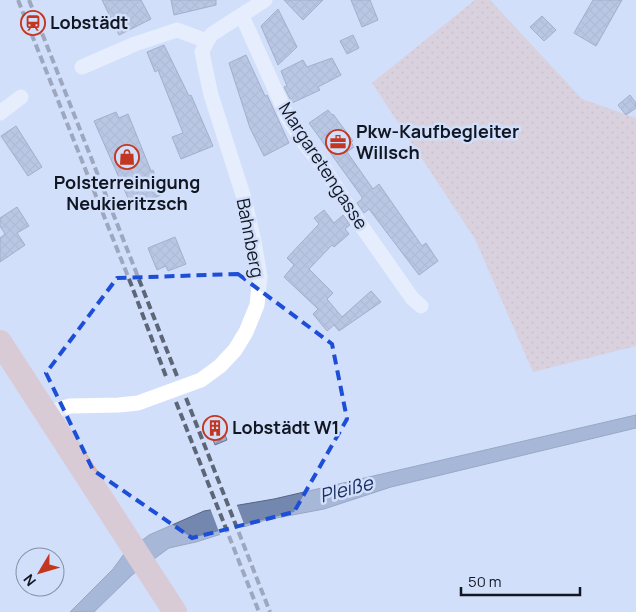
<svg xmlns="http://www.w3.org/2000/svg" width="636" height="612" font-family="Manrope,sans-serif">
<defs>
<pattern id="grass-dots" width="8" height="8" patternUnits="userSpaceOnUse" patternTransform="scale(1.25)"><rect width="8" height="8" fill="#e3c1ba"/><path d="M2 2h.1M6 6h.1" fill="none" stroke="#c2a5a0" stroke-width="1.8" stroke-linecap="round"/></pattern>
<pattern id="building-cross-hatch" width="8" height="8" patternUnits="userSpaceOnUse" patternTransform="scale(1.25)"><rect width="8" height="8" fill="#9caccc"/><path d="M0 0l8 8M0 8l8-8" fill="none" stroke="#8593af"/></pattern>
</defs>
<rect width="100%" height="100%" fill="#d2dffa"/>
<polygon fill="url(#grass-dots)" points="475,0 490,0 582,99 636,118 636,346 533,372 475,239 372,83"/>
<polygon fill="#7387af" stroke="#566585" points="636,415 636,428 391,487 324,509 266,520 196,542 169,548 132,575 94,612 70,612 113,569 124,554 149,535 204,511 274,499"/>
<polygon fill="#d2dffa" points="236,503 246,529 221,537 210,508"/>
<g fill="url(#building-cross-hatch)" stroke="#677694">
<polygon points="102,0 141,0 151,19 119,35"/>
<polygon points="171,0 216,0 216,5 174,15"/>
<polygon points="284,0 323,0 303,20"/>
<polygon points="351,0 370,0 378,20 362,27"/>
<polygon points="593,0 622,0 596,46 574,33"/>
<polygon points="278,9 297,47 278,65 261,26"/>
<polygon points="542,16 556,30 544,41 530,27"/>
<polygon points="353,35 359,48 347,54 340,41"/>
<polygon points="164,45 189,96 191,95 213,146 181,159 172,137 183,133 158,70 155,72 147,52"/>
<polygon points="246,55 265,96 267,95 289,143 264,156 250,128 229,63"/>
<polygon points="332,58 341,75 318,87 320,90 292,103 284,87 287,86 281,71 303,60 307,67"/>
<polygon points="630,95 636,103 636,108 626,115 618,105"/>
<polygon points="328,110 332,115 333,114 353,141 351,142 354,147 347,152 373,189 379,184 422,246 426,243 438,261 419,275 369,209 364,213 357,203 362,199 362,197 309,123"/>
<polygon points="116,112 119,118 128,114 151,171 153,170 158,184 157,184 161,195 132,207 94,121"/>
<polygon points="16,126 42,167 28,176 1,136"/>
<polygon points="17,207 29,226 17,233 25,245 0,262 0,238 5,234 0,226 0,218"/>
<polygon points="324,210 334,223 343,215 350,225 345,229 349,234 334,247 332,245 309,269 333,293 327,299 342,317 371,291 381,302 339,331 334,325 327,331 313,314 318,309 284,277 294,265 287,258 319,224 314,218"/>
<polygon points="175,237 186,264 168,271 166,266 157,270 148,248"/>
<polygon points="218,417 227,440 215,445 206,422"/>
</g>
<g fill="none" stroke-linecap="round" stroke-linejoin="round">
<g stroke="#fff" stroke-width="15">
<polyline points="242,16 288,118 301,139 322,165 351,211 412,298 421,306"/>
<polyline points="82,67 135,44 177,30 207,41"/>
<polyline points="0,113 21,97"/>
<polyline points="46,413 70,406 119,405 138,403 201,380 220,366 235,350 246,332 257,305 260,277 254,241 244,198 211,95 205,67 202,52 207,41 212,34 265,0"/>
</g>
<polyline stroke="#e3b4aa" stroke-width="24" points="0,342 175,612"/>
<g stroke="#5d6677" stroke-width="4" stroke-dasharray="8 4" stroke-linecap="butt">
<polyline points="18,0 131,284 167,379"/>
<polyline points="29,0 177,376"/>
<polyline points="186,398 270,612"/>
<polyline points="176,402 259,612"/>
</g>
</g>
<path d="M0 0H636V612H0ZM 238,274 L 332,344 L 347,419 L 294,512 L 192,538 L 93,470 L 46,373 L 117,278 Z" fill="#d2dffa" fill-opacity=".55" fill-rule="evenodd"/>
<path fill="none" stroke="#1d4ed8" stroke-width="4" stroke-dasharray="10 6" stroke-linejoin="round" d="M 238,274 L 332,344 L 347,419 L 294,512 L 192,538 L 93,470 L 46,373 L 117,278 Z"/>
<defs>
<symbol id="station-ring" viewBox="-11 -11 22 22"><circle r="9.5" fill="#d2dffa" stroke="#c33720" stroke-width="1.5"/><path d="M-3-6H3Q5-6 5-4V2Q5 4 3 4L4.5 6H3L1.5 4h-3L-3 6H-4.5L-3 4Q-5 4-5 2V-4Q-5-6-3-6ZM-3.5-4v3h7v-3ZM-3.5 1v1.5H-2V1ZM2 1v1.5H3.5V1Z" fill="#c33720"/></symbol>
<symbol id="office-ring" viewBox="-11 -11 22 22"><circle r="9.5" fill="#d2dffa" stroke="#c33720" stroke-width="1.5"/><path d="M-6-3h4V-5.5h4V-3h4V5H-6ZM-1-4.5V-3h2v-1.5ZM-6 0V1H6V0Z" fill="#c33720"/></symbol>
<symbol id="shop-ring" viewBox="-11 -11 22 22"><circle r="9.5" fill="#d2dffa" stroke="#c33720" stroke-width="1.5"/><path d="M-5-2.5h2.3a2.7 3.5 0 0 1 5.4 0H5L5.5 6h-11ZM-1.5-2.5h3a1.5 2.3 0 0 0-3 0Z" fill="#c33720"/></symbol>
<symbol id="building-ring" viewBox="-11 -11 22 22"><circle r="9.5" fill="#d2dffa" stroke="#c33720" stroke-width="1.5"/><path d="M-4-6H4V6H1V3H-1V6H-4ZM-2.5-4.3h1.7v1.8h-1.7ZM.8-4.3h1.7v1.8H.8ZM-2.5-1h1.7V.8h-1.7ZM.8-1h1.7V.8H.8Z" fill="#c33720"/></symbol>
</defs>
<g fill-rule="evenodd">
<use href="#station-ring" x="19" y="9" width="28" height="28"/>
<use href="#office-ring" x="324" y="128" width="28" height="28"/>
<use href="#shop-ring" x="113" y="143" width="28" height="28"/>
<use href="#building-ring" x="201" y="414" width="28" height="28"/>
</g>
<g text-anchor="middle" stroke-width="5" stroke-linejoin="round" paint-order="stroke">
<g font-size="18" font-weight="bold" fill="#111722" stroke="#d2dffa" text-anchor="start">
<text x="50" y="29">Lobstädt</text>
<text x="356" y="138">Pkw-Kaufbegleiter<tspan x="356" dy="21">Willsch</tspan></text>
<text x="127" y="189" text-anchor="middle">Polsterreinigung<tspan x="127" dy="21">Neukieritzsch</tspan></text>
<text x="232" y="434">Lobstädt W1</text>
</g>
<g font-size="18" fill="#111722" stroke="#d2dffa">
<text transform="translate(323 166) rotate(57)" y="6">Margaretengasse</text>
<text transform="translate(250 238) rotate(79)" y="6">Bahnberg</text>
</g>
<g font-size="19" font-style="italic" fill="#1b3165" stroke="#d2dffa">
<text transform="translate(346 489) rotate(-15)" y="7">Pleiße</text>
</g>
</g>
<g transform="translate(40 572) rotate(232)"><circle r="24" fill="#d2dffa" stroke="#858fa4"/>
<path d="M0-4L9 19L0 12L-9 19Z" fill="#c33720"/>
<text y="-8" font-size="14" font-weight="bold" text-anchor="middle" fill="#111722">N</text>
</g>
<path d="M461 587v8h119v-8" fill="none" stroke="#111722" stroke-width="2.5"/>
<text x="468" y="587" font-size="15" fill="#111722" stroke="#d2dffa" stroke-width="4" paint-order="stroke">50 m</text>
</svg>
